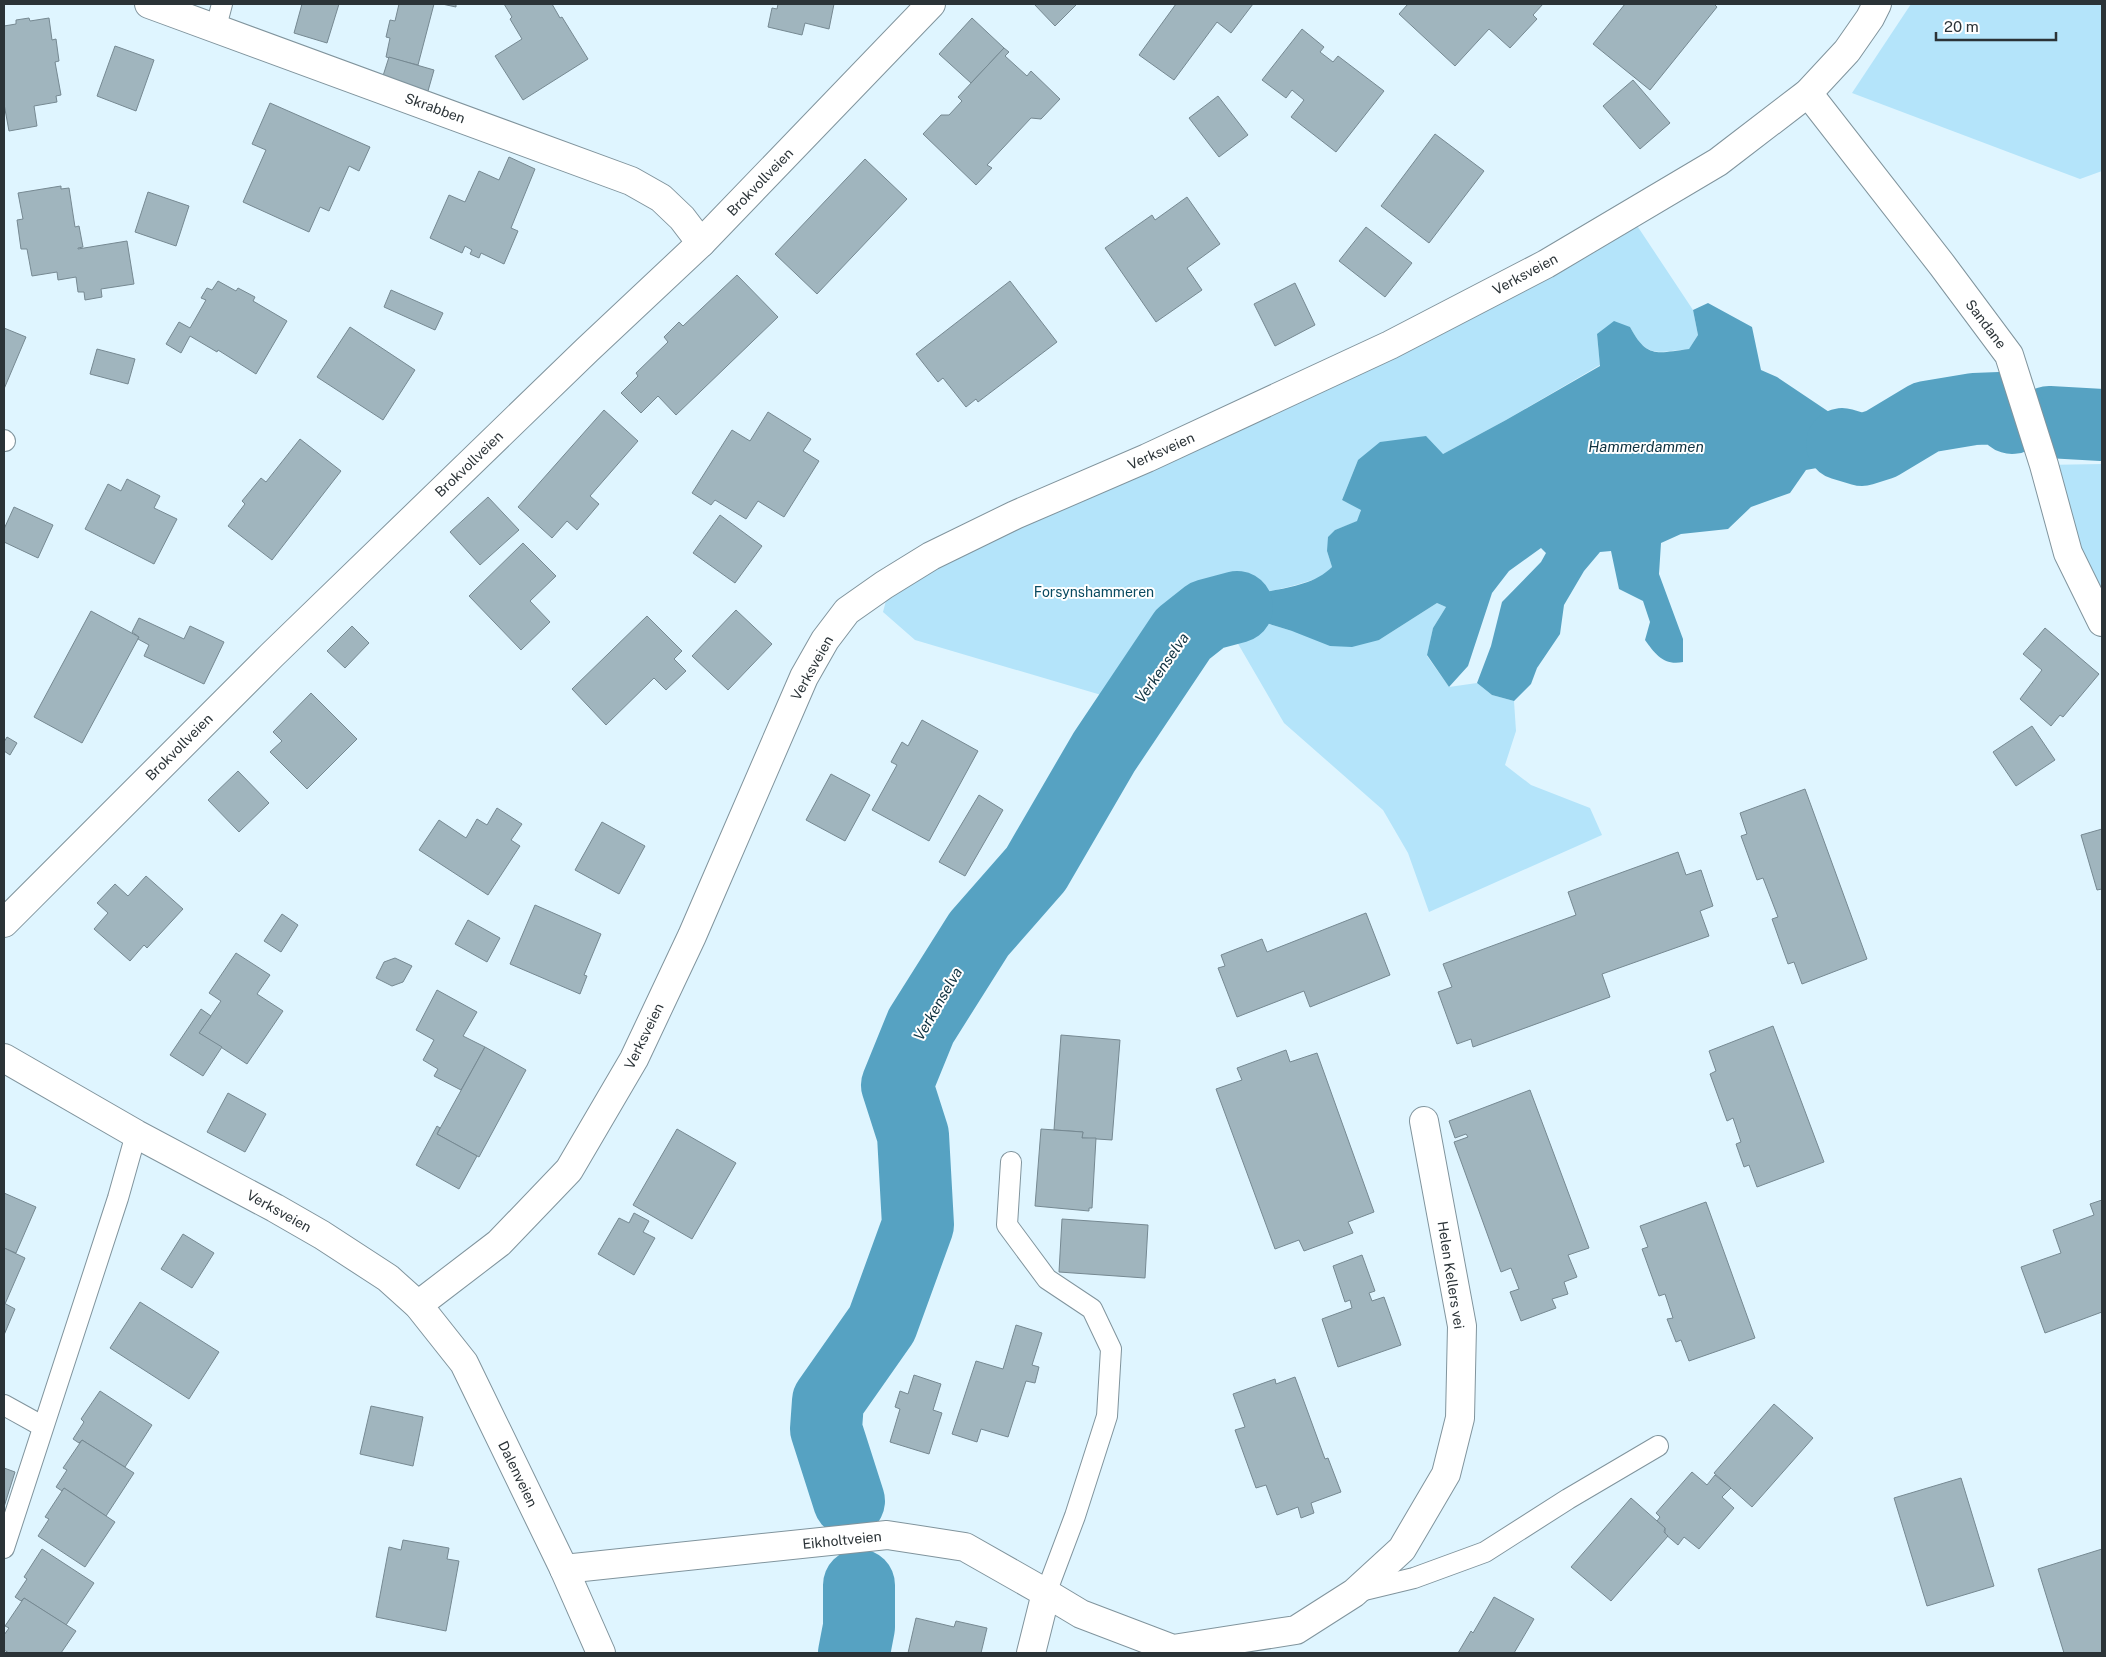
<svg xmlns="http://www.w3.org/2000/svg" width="2106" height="1657" font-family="'Public Sans',sans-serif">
<rect width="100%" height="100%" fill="#dff5ff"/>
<g fill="#b4e4fa">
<polygon points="1911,4 2102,4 2102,171 2080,179 1852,93"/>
<path d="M 1630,215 L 1693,310 L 1698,335 L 1689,349 C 1657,352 1647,359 1630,327 L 1597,334 L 1600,365 L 1506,420 L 1443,454 L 1358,460 L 1342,500 L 1361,509 L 1358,521 L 1335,530 L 1327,551 L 1332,567 L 1322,577 L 1296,585 L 1235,600 L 1237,607 L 1207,615 L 1183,634 L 1135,705 L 915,640 L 883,612 L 890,585 Z"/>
<polygon points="2102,464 2102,607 2044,465"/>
<polygon points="1437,603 1446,607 1433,628 1427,656 1449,687 1477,683 1492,695 1514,701 1516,731 1505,765 1531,785 1590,808 1602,835 1429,912 1408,853 1383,810 1284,723 1230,630 1240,615 1292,631 1379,640"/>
</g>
<path fill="#56a2c2" d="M 1708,303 L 1752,327 L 1761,370 L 1777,377 L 1850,426 L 1833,465 L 1806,470 L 1790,493 L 1751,507 L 1728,529 L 1681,534 L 1661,543 L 1659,574 L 1683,639 L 1683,662 C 1664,666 1655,654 1645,640 L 1650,622 L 1643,601 L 1619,589 L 1611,551 L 1600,552 L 1584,571 L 1564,605 L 1560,634 L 1537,668 L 1531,684 L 1514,701 L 1492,695 L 1477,683 L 1491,646 L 1502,602 L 1541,562 L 1546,553 L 1541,548 L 1509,571 L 1492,593 L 1468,666 L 1449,687 L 1427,655 L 1433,628 L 1446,607 L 1437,603 L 1379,640 L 1352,647 L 1330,646 L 1292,631 L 1240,615 L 1235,600 C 1266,588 1308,591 1332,567 L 1327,551 L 1328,537 L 1335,530 L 1357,521 L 1361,510 L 1342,500 L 1358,460 L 1380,442 L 1426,436 L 1443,454 L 1506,420 L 1600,366 L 1597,334 L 1614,321 L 1630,327 C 1647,359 1657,353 1689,349 L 1698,335 L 1693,310 Z"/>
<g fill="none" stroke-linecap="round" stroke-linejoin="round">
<g stroke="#56a2c2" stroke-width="72">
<polyline points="2049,422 2102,425"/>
<polyline points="1842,444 1862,450 1881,444 1926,417 1974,409 2000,408 2012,418"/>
<polyline points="849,1501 826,1429 828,1401 882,1324 918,1225 913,1135 897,1085 921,1026 979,934 1036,869 1104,752 1183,634 1207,615 1237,607"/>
<polyline points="854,1653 859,1627 859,1585"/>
</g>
</g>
<g fill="#a0b5be" stroke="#768992">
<polygon points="302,4 339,4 327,43 294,33"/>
<polygon points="399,4 434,4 418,65 386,57 390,38 386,37 390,20 395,21"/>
<polygon points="442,4 456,4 456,7"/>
<polygon points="504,4 552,4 560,18 562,17 588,59 523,100 495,56 522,39 510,19 512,17"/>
<polygon points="778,4 834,4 829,29 805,23 802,35 768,27 772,8 777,9"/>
<polygon points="1034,4 1077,4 1055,26"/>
<polygon points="1176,4 1253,4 1231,33 1217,22 1174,80 1139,55"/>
<polygon points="1408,4 1543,4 1533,15 1537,19 1510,48 1489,29 1455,66 1399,14"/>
<polygon points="1625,4 1714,4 1717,7 1650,90 1593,44"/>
<polygon points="29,18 30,21 49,18 52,40 56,39 59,61 55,62 61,95 56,96 57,102 34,106 37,126 9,131 4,104 4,26 16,24 16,20"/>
<polygon points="972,18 1004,48 971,83 939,54"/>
<polygon points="1302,29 1324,47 1320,52 1333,62 1338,56 1384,91 1336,152 1291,117 1304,100 1292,90 1286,98 1262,80"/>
<polygon points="115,46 154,60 136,111 97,96"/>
<polygon points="1004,48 1009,52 1005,56 1027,76 1031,71 1060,99 1041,119 1031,118 987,165 992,168 976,185 923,134 941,115 949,115 962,101 958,97"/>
<polygon points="389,57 434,70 428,91 382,79"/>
<polygon points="1633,80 1670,123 1640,149 1603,106"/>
<polygon points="1218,96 1248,135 1219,157 1189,118"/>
<polygon points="270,103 370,147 359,171 349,166 329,211 320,207 309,232 243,202 266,150 252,144"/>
<polygon points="1435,134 1484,171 1429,243 1381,206"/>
<polygon points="509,157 535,169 511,228 518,231 504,264 481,253 479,258 470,254 472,250 465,246 462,253 430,238 449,195 465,202 479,171 499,180"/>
<polygon points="865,159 907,199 817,294 775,254"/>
<polygon points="61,186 61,189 69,188 75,227 79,226 83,247 78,248 78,249 127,241 134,284 101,289 102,297 85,300 84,292 78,292 76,277 58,280 57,272 32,276 27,249 21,249 17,220 23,219 18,193"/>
<polygon points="148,192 189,206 176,246 135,232"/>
<polygon points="1187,197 1220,244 1187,268 1202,290 1156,322 1105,248 1152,215 1155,220"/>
<polygon points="1366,227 1412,263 1385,297 1339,261"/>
<polygon points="737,275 778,317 676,415 658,396 641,413 621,393 638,376 636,373 668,342 664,337 679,322 683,326"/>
<polygon points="218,281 236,291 238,288 255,297 253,301 287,321 256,374 218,350 217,352 190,336 181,353 166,344 179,322 190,328 206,300 201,298 207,288 212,290"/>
<polygon points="1010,281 1057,342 978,402 976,399 966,407 943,378 938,382 916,354"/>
<polygon points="1295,283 1315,325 1275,346 1254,304"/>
<polygon points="391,290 443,313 435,330 384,307"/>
<polygon points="350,327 415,370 383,420 317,377"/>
<polygon points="4,328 26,337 4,389"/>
<polygon points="97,349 135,359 128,384 90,374"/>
<polygon points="604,410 638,441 590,496 599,504 577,530 567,521 552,538 518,507"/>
<polygon points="768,412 811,439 803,451 819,461 784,517 758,501 746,519 715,500 711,505 692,493 732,430 750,441"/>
<polygon points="300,439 341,471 272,560 228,526 245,504 242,501 261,478 266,482"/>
<polygon points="127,479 160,496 154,508 177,519 154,564 85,529 108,484 121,491"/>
<polygon points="488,497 519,530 480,565 450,532"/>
<polygon points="14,507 53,525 38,558 4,542 4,529"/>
<polygon points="720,515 762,546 735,583 693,553"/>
<polygon points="523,543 556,576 530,601 550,622 521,650 469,596"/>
<polygon points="736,610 772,644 728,690 692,656"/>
<polygon points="91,611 139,637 82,743 34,717"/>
<polygon points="647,616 682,651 674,659 686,671 666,690 654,678 606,725 572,689"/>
<polygon points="139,618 184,639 190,626 224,642 204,684 144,656 149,645 138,639 139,637 132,632"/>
<polygon points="352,626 369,643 345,668 327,651"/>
<polygon points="2045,628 2099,674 2063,717 2060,715 2051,726 2020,699 2042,670 2023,654"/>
<polygon points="311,693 357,739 307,789 270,752 282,741 273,732"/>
<polygon points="922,720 978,751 929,841 872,810 897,765 891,762 902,742 908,746"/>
<polygon points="2032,726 2055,760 2016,786 1993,752"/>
<polygon points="7,737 17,743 10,755 4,751 4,742"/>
<polygon points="238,771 269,803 239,832 208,800"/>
<polygon points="831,774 870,795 845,841 806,820"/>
<polygon points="1805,789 1867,959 1802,984 1794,962 1788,964 1772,919 1778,917 1763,878 1757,880 1741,836 1747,834 1740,813"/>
<polygon points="979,795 1003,810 965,876 939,862"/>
<polygon points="497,808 522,824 511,840 520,846 488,895 419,850 439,820 466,838 477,819 487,825"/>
<polygon points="602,822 645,846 619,894 575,870"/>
<polygon points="2102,829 2102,889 2097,890 2081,835"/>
<polygon points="1678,852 1686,875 1701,870 1713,906 1700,911 1709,936 1602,974 1610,997 1473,1047 1471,1039 1457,1044 1438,992 1452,987 1443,964 1576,915 1568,892"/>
<polygon points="146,876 183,909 147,948 144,945 130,961 94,929 108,913 97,903 115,884 128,896"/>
<polygon points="535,905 601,934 584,975 587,976 580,994 510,964"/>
<polygon points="1366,913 1390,975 1310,1007 1304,991 1237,1017 1218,968 1225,966 1221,955 1262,939 1267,952"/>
<polygon points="282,914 298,925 281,952 264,941"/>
<polygon points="468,920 500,938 487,962 455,944"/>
<polygon points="236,953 270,975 257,994 283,1011 247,1064 199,1033 221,1001 209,993"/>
<polygon points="395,958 412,966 403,982 392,986 376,978 384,962"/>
<polygon points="437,990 477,1012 463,1036 485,1047 461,1090 434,1076 438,1069 423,1060 434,1040 416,1030"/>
<polygon points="201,1009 211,1016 199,1033 222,1047 203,1076 170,1055"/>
<polygon points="1773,1026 1824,1162 1757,1187 1749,1165 1744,1167 1736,1144 1741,1142 1733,1118 1727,1121 1710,1074 1716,1071 1709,1051"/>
<polygon points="1061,1035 1120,1040 1112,1140 1082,1138 1083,1132 1054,1130"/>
<polygon points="485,1047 526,1070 479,1157 437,1134"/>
<polygon points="1286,1050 1290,1062 1317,1053 1374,1212 1348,1222 1353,1233 1304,1251 1299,1240 1275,1249 1216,1089 1242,1080 1237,1068"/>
<polygon points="1530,1090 1589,1248 1568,1255 1577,1277 1564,1282 1568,1294 1552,1299 1556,1308 1521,1321 1510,1292 1519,1289 1511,1268 1501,1272 1454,1142 1468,1137 1466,1134 1455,1138 1449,1121"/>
<polygon points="228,1093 266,1114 245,1152 207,1132"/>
<polygon points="437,1126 440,1128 437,1134 477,1156 459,1189 416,1165"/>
<polygon points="677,1129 736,1163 692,1239 633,1205"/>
<polygon points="1041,1129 1083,1132 1082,1138 1096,1138 1092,1208 1089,1208 1089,1211 1035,1206"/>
<polygon points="4,1193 36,1207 16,1253 4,1248"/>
<polygon points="2102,1200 2102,1312 2045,1333 2021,1267 2061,1253 2053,1230 2094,1215 2090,1204"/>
<polygon points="1706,1202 1755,1338 1689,1361 1681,1340 1676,1342 1667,1319 1673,1318 1665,1294 1659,1296 1642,1249 1648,1247 1640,1226"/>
<polygon points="634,1213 649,1221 643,1232 655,1238 634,1275 598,1254 619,1218 629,1223"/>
<polygon points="1062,1219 1148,1225 1145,1278 1059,1272"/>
<polygon points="183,1234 214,1253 192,1288 161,1269"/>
<polygon points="4,1248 25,1258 5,1304 4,1303"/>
<polygon points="1362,1255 1375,1291 1369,1293 1372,1301 1384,1297 1401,1345 1338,1367 1322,1319 1352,1308 1350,1300 1345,1302 1333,1266"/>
<polygon points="140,1302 219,1352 189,1399 110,1348"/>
<polygon points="4,1303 15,1309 4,1335"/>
<polygon points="1016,1325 1042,1333 1032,1365 1039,1367 1035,1383 1026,1381 1008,1437 981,1429 977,1442 952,1434 976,1361 1003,1369"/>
<polygon points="914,1375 941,1384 933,1410 942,1413 929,1454 890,1442 900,1409 895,1407 900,1391 908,1394"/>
<polygon points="1295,1377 1325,1459 1328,1458 1341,1492 1311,1503 1314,1513 1301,1518 1298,1507 1277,1515 1266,1485 1256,1488 1235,1430 1245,1427 1233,1394 1275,1379 1276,1384"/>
<polygon points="100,1391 152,1425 125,1467 82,1440 79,1443 73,1439 84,1422 81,1419"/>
<polygon points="1774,1404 1813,1438 1752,1507 1714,1473"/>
<polygon points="371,1406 423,1417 413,1466 360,1454"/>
<polygon points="82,1440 134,1473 106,1516 64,1488 62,1491 56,1487 67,1470 63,1468"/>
<polygon points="4,1468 15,1472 4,1507"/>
<polygon points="1692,1472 1707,1485 1715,1475 1731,1488 1722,1497 1734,1508 1699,1549 1684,1537 1678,1545 1665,1534 1665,1528 1657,1521 1660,1517 1656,1513"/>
<polygon points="1961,1478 1994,1586 1927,1606 1894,1498"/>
<polygon points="64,1488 115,1522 85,1567 38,1536 49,1519 45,1517"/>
<polygon points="1631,1498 1665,1528 1664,1532 1668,1536 1611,1601 1571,1567"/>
<polygon points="403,1540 449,1548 447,1559 459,1561 446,1631 376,1617 389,1547 401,1550"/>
<polygon points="42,1549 94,1583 66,1625 24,1598 21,1601 15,1597 27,1579 24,1577"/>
<polygon points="2102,1549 2102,1653 2064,1653 2038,1569"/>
<polygon points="1494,1597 1534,1619 1514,1653 1458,1653 1471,1631 1473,1633"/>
<polygon points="24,1598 76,1631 61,1653 9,1653 4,1650 4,1635 9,1628 5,1626"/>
<polygon points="916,1618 954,1627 956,1621 987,1628 981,1653 908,1653"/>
</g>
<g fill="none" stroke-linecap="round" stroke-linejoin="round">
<defs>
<g id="service">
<polyline points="216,27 222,4"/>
<polyline points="4,440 5,441"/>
<polyline points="1011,1162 1007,1225 1047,1279 1092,1309 1111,1349 1107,1416 1075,1516 1046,1593"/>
<polyline points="4,1405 42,1426"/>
<polyline points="4,1548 118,1198 136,1134"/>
<polyline points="1356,1592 1414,1578 1485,1552 1568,1499 1658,1446"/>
</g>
<g id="minor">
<polyline points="149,4 631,181 661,198 682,218 701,243"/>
<polyline points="1808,93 1942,265 2009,355 2044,465 2068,553 2102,622"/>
<polyline points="4,923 272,655 587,350 701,243 931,4"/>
<polyline points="4,1058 136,1134 275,1208 322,1235 388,1278 418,1305 464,1363 564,1569 601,1653"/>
<polyline points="418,1305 499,1243 569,1170 634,1059 692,936 804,677 825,640 847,611 884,585 931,556 1015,515 1147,458 1390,345 1546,264 1718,162 1808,93 1847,51 1870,18 1877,4"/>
<polyline points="564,1569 887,1535 965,1547 1046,1593 1031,1653"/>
<polyline points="1046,1593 1081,1614 1173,1649 1296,1630 1354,1593 1402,1549 1446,1474 1460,1418 1462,1326 1424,1121"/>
</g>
</defs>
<use href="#service" stroke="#80949d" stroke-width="22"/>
<use href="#minor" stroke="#80949d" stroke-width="30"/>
<use href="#service" stroke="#fff" stroke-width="20"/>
<use href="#minor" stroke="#fff" stroke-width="28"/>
</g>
<g text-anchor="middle" stroke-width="4" stroke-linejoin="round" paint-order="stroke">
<g font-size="14" fill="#2b3337" stroke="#fff">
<text transform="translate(435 108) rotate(20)" y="5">Skrabben</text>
<text transform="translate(760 182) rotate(-46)" y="5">Brokvollveien</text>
<text transform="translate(1525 274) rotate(-28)" y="5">Verksveien</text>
<text transform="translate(1986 324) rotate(53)" y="5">Sandane</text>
<text transform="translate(1161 451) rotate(-24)" y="5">Verksveien</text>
<text transform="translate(469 464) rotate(-44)" y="5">Brokvollveien</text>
<text transform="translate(812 668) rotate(-61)" y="5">Verksveien</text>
<text transform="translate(179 747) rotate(-45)" y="5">Brokvollveien</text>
<text transform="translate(644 1036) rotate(-64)" y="5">Verksveien</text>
<text transform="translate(279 1211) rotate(29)" y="5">Verksveien</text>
<text transform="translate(1451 1275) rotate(81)" y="5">Helen Kellers vei</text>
<text transform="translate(518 1474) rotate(64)" y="5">Dalenveien</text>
<text transform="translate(842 1540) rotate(-6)" y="5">Eikholtveien</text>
</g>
<g font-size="14" fill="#084a61" stroke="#fff">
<text x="1094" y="597">Forsynshammeren</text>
</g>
<g font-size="15" font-style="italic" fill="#0f3240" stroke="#fff">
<text x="1646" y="452">Hammerdammen</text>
<text transform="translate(1162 668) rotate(-55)" y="5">Verkenselva</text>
<text transform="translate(938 1004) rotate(-60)" y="5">Verkenselva</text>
</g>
</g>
<rect width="2106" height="1657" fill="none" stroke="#2b3337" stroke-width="10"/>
<path d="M1936 32v8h120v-8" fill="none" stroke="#2b3337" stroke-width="2.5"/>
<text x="1944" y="32" font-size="15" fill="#2b3337" stroke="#ffffff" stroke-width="4" paint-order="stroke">20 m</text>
</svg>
